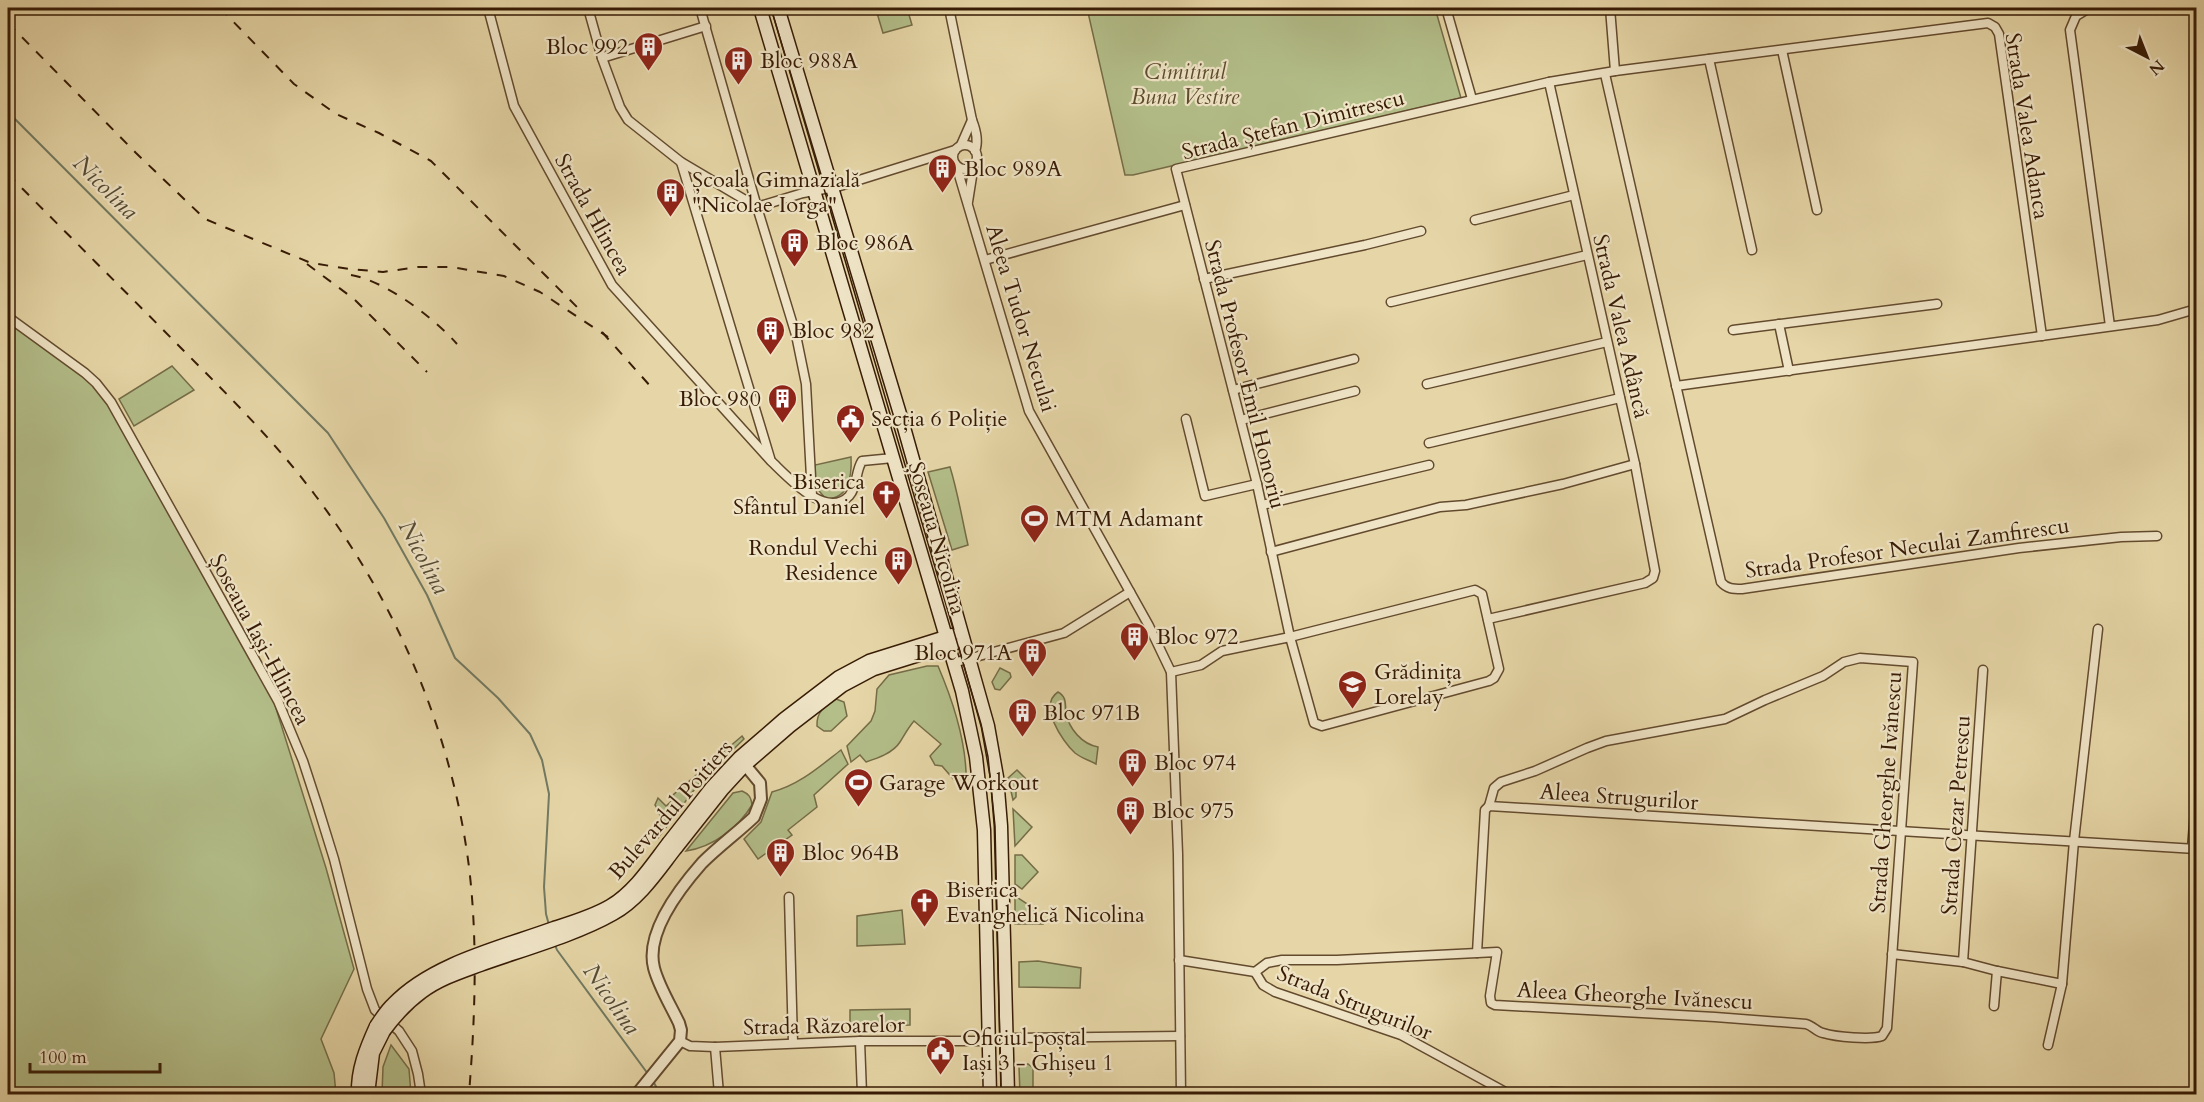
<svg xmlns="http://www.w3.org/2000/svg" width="2204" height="1102" font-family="Cardo,serif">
<rect width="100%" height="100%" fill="#e6d6a7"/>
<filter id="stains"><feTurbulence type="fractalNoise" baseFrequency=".00333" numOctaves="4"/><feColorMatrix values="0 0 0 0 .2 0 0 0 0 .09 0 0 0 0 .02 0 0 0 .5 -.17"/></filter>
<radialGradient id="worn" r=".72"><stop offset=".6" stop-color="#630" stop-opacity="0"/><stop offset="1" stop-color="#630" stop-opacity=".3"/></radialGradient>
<g fill="#b3be89" stroke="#756c47" stroke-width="1.5">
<polygon points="897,8 907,8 912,25 883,33 877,13"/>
<polygon points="1087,8 1435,8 1461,98 1133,175 1125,175"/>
<polygon points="8,320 99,386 274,702 326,868 354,969 321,1039 334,1073 336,1094 8,1094"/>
<polygon points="172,366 194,390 134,426 119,399"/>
<path d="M 851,457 C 852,476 849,499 826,499 L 814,485 L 815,465 Z"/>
<path d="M 950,467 C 958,493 962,519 968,545 L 952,550 L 928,472 Z"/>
<path d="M 927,666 L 938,666 C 953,701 968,748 966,787 L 961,788 L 942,766 L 935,765 L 930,756 L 941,744 L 914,721 C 908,728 905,734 900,742 C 893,753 878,758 866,762 L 860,755 L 851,762 L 847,746 L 871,721 L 875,711 L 877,689 L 889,675 Z"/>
<polygon points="1000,668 1010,673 1011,677 1000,690 995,689 992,682"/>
<path d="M 1058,692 C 1067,697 1065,704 1066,713 C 1069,729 1082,744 1098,747 L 1096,764 C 1089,760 1081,758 1075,753 C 1062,741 1038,705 1058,692 Z"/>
<path d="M 836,699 L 844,702 L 847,716 L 831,731 L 824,731 L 817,726 C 816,712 825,706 836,699 Z"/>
<path d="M 742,736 L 744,739 L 700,782 L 658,838 L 656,833 C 663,824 661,813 655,805 L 658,798 L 666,806 L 675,798 L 673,795 Z"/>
<path d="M 841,750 L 848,764 L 814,795 L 817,807 L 788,830 L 792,835 L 758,859 L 744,839 L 761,822 L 772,792 C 799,785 819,767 841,750 Z"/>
<polygon points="1017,770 1026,779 1016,789 1016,797 1013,800 1008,778"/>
<path d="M 742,791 C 749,794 751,797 752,805 C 738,828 713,847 686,851 L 733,793 Z"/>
<polygon points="1013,809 1032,827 1015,846"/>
<polygon points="1015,855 1022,855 1038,872 1022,889 1015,884"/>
<polygon points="1015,896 1035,909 1043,924 1015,924"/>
<polygon points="902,910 905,944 857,946 857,916"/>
<polygon points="1038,961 1081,968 1080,988 1019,987 1019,962"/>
<polygon points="910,1009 910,1025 850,1026 850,1010"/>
<polygon points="391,1045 409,1069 411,1094 382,1094 383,1067"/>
<polygon points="1021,1064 1028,1064 1033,1068 1033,1094 1020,1094 1019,1067"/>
</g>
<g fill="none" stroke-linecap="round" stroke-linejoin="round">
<g stroke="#717a63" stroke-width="2">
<polyline points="8,112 328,433 384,518 427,595 455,658 498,698 530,734 542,760 549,794 544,887 546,914 549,925"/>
<polyline points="555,945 557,950 648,1074"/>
<polyline points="653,1081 660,1094"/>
</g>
<defs>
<g id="minor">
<path d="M 488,8 L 514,106 L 612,285 L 771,461 C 788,477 826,520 849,496 C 858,486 855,472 862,461 L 893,458"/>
<polyline points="588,8 602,58 620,107 628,120 681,162 757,207 803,193 840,186 955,150"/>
<polyline points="700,8 757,207 796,335 806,384 812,496"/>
<path d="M 949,8 L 972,120 C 976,130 979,141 975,151"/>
<polyline points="1446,8 1472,99"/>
<polyline points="1610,8 1615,71"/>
<polyline points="2089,8 2076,16 2070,30 2110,326"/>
<polyline points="1782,50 1817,210"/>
<polyline points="602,58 706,26"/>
<polyline points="1709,59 1752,250"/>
<path d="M 1605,74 L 1721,582 C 1727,589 1733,589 1742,589 L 2019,548 L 2121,537 L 2157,536"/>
<polyline points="961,145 972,120"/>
<circle cx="965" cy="157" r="12"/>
<polyline points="681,162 770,458"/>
<polyline points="956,165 1029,411 1149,626 1171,672 1178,854 1181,1094"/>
<polyline points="968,202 974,164"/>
<polyline points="1475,220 1574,195"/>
<polyline points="985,260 1185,205"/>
<polyline points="1204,279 1365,245 1421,231"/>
<polyline points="1391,302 1587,255"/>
<polyline points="8,317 85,373 96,383 111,402 278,701 303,761 317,804 334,859 367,989 375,1010 399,1031 412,1051 418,1074 421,1094"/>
<polyline points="1779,324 1789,371"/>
<polyline points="1733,330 1937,304"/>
<polyline points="1427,384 1607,342"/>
<polyline points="1676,386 2158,320 2196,309"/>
<polyline points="1233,390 1354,359"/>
<polyline points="1186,419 1205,496 1257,484"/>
<polyline points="1241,420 1355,391"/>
<polyline points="1429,443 1620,398"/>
<polyline points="1262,505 1429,465"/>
<polyline points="1271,552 1440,507 1466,505 1563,484 1635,464"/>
<polyline points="1488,619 1645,583 1653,578 1655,571 1635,464 1549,82"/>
<polyline points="953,663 1064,633 1130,592"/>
<polyline points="1171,672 1201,665 1222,651 1290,637 1475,590 1482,594 1499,669 1494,678 1489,681 1322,726 1314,723 1290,637 1257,484 1176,169 1549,82 1615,71 1988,23 1995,27 1999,34 2042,336"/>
<polyline points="2192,848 2196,799"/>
<polyline points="789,897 793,1043"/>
<path d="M 1477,953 L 1497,952 L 1490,996 L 1491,1003 L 1495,1005 L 1715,1017 L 1806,1024 C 1813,1026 1817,1032 1823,1033 C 1836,1037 1871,1040 1882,1036 L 1887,1028 L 1913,662 L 1860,658 L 1844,662 L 1823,676 L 1765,700 L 1725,719 L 1606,741 L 1587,748 L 1535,771 L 1501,782 L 1494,788 L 1489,806"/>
<polyline points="1892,954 1963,962 1997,971 2062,984"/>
<polyline points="1179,960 1255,972 1267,963 1282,960 1337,960 1477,953 1485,810 1489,806 2196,849"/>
<polyline points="1963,962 1983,670"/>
<polyline points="1255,972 1263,985 1275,992 1401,1035 1509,1094"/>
<polyline points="1994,1006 1997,971"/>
<polyline points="680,1041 690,1046 715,1047 860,1041 980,1041 1015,1038 1180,1036"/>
<polyline points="860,1041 862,1094"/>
<polyline points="2048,1045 2062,984 2074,841 2098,629"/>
<polyline points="715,1047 719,1094"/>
<polyline points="1076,1094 1181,1094"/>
<polyline points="1548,1094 1551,1092 1613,1094"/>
</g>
<path id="tertiary" d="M 637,1094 L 680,1041 L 681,1030 L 679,1023 C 671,1006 659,987 654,968 C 645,933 680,888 702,863 C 718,847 737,833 754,817 L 761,799 L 760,783 L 741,760"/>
<g id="secondary">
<polyline points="760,8 962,691 976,757 984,830 990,1094"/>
<polyline points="778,8 903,424 988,726 997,777 1001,826 1008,1094"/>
<polyline points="669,842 712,787 739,758 784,719 839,677 869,661 952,635"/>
<polyline points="676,848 722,790 745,765 790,726 842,686 874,669 954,644"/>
<path d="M 358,1094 C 357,1070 366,1048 376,1026"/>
<polyline points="368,1094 373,1053 384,1031"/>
</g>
</defs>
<use href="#minor" stroke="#634a2e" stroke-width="11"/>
<use href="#tertiary" stroke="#634a2e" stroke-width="14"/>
<use href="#secondary" stroke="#371b05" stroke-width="15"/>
<use href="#minor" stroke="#efe4c6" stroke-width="8"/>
<use href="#tertiary" stroke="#efe4c6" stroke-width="10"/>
<use href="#secondary" stroke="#efe4c6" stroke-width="12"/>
<polyline stroke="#371b05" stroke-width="1.5" points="771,8 981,724 988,757 995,826 1001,1094"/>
<g stroke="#371b05" stroke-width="2" stroke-dasharray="10 10" stroke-linecap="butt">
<polyline points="220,8 294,84 336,114 379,133 431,161 583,313"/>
<polyline points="8,23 136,153 205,219 311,263 350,269 383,272 418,267 451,267 504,276 540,292 608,337"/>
<path d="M 8,174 C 66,233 126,292 184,351 C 230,397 276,443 315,495 C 397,603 452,733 469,867 C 478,942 475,1019 469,1094"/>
<polyline points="307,264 354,299 427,372"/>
<path d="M 351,275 C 386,281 434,318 457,344"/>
<polyline points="602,332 652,388"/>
</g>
<defs>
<g id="secondary-bridge">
<path d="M 376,1026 C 381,1019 386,1010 393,1004 C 432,963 502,947 554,928 C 573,922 593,916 610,906 C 635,891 652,864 669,842"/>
<path d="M 384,1031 C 395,1016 407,1003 422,992 C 439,979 461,972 480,965 C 522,950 576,935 613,914 C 640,899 658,871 676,848"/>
</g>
</defs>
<use href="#secondary-bridge" stroke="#371b05" stroke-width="15" stroke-linecap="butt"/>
<use href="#secondary-bridge" stroke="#efe4c6" stroke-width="12"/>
</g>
<defs>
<symbol id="building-pin" viewBox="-11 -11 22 30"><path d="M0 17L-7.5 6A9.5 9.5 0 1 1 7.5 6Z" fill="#8f2418" stroke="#efe4c6"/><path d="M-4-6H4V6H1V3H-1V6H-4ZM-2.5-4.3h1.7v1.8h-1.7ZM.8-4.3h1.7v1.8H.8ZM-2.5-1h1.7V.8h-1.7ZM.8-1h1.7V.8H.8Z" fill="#fff"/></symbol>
<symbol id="civic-pin" viewBox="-11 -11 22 30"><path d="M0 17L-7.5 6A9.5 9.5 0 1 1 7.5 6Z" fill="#8f2418" stroke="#efe4c6"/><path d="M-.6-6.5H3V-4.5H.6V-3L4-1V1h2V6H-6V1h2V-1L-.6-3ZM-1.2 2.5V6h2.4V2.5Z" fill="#fff"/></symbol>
<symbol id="church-pin" viewBox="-11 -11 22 30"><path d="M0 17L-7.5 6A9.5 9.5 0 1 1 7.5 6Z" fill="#8f2418" stroke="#efe4c6"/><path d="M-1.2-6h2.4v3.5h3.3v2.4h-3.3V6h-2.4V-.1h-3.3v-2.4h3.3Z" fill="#fff"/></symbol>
<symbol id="stadium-pin" viewBox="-11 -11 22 30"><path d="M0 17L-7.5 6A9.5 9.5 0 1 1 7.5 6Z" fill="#8f2418" stroke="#efe4c6"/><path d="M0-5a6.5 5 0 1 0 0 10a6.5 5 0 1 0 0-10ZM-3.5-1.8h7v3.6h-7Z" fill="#fff"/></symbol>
<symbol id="school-pin" viewBox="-11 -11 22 30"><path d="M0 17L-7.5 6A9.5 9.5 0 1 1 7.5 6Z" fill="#8f2418" stroke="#efe4c6"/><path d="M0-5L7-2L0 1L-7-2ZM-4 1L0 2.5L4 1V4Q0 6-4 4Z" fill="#fff"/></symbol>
</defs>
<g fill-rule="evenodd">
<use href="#building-pin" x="632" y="30" width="33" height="45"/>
<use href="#building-pin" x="722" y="44" width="33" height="45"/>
<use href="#building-pin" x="926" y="152" width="33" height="45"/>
<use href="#building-pin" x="654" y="176" width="33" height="45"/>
<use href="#building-pin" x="778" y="226" width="33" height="45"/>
<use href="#building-pin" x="754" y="314" width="33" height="45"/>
<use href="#building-pin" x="766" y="382" width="33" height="45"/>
<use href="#civic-pin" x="834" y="402" width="33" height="45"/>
<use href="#church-pin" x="870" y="478" width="33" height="45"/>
<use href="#stadium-pin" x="1018" y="502" width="33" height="45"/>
<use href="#building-pin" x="882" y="544" width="33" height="45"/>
<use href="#building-pin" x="1118" y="620" width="33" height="45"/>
<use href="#building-pin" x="1016" y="636" width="33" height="45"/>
<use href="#school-pin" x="1336" y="668" width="33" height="45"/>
<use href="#building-pin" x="1006" y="696" width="33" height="45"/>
<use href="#building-pin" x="1116" y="746" width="33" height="45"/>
<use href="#stadium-pin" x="842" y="766" width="33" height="45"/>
<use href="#building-pin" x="1114" y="794" width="33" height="45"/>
<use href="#building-pin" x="764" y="836" width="33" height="45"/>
<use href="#church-pin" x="908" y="886" width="33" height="45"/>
<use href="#civic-pin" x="924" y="1034" width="33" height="45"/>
</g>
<g text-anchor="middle" stroke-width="4.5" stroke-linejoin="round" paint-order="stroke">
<g font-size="22" fill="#371b05" stroke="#efe4c6" text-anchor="start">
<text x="628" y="54" text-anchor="end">Bloc 992</text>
<text x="760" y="68">Bloc 988A</text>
<text x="964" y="176">Bloc 989A</text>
<text x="692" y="187">Școala Gimnazială<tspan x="692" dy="25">"Nicolae Iorga"</tspan></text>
<text x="816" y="250">Bloc 986A</text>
<text x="792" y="338">Bloc 982</text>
<text x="761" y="406" text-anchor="end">Bloc 980</text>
<text x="871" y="426">Secția 6 Poliție</text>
<text x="865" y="489" text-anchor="end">Biserica<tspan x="865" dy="25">Sfântul Daniel</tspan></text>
<text x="1055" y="526">MTM Adamant</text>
<text x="878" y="555" text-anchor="end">Rondul Vechi<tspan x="878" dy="25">Residence</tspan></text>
<text x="1156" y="644">Bloc 972</text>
<text x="1012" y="660" text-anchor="end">Bloc 971A</text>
<text x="1374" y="679">Grădinița<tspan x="1374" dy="25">Lorelay</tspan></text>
<text x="1043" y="720">Bloc 971B</text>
<text x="1154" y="770">Bloc 974</text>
<text x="879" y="790">Garage Workout</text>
<text x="1152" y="818">Bloc 975</text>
<text x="802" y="860">Bloc 964B</text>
<text x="946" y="897">Biserica<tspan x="946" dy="25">Evanghelică Nicolina</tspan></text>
<text x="962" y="1045">Oficiul poștal<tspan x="962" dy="25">Iași 3 - Ghișeu 1</tspan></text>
</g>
<g font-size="22" font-style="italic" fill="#5c4c2d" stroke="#efe4c6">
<text x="1185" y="79">Cimitirul<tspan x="1185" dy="25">Buna Vestire</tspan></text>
</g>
<g font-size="22" fill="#371b05" stroke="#efe4c6">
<text transform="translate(1293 124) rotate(-14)" y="8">Strada Ștefan Dimitrescu</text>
<text transform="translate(2028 126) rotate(81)" y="8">Strada Valea Adanca</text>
<text transform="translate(594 214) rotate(61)" y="8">Strada Hlincea</text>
<text transform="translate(1022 318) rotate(73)" y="8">Aleea Tudor Neculai</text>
<text transform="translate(1622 326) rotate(77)" y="8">Strada Valea Adâncă</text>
<text transform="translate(1246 374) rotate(76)" y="8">Strada Profesor Emil Honoriu</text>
<text transform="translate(938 538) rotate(74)" y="8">Șoseaua Nicolina</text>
<text transform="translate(1907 547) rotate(-8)" y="8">Strada Profesor Neculai Zamfirescu</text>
<text transform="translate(261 639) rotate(62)" y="8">Șoseaua Iași-Hlincea</text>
<text transform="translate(1885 792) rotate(-86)" y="8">Strada Gheorghe Ivănescu</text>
<text transform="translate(1619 796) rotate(4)" y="8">Aleea Strugurilor</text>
<text transform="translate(670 809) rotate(-49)" y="8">Bulevardul Poitiers</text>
<text transform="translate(1955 815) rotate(-86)" y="8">Strada Cezar Petrescu</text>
<text transform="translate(1635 995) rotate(3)" y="8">Aleea Gheorghe Ivănescu</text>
<text transform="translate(1355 1002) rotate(22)" y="8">Strada Strugurilor</text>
<text transform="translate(824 1025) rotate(-1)" y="8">Strada Răzoarelor</text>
</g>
<g font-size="24" font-style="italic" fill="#544b34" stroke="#efe4c6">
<text transform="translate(106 187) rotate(45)" y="8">Nicolina</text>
<text transform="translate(424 557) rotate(62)" y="8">Nicolina</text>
<text transform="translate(612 999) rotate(55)" y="8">Nicolina</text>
</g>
</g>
<rect width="2204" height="1102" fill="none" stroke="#e6d6a7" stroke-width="30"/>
<rect x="9" y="9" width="2186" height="1084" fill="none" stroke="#371b05" stroke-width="3"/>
<rect x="15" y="15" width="2174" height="1072" fill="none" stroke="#371b05" stroke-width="1.5"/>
<g transform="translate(2147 57) rotate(138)" stroke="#efe4c6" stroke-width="4.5" paint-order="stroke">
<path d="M0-4.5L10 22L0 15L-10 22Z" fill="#371b05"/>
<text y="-9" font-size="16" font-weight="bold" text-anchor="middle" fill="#371b05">N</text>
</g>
<path d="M30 1063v9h130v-9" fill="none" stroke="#371b05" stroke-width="3"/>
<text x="39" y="1063" font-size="18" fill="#371b05" stroke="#efe4c6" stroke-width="4.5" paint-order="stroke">100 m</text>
<rect width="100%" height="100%" filter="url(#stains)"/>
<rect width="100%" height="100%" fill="url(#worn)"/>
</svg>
